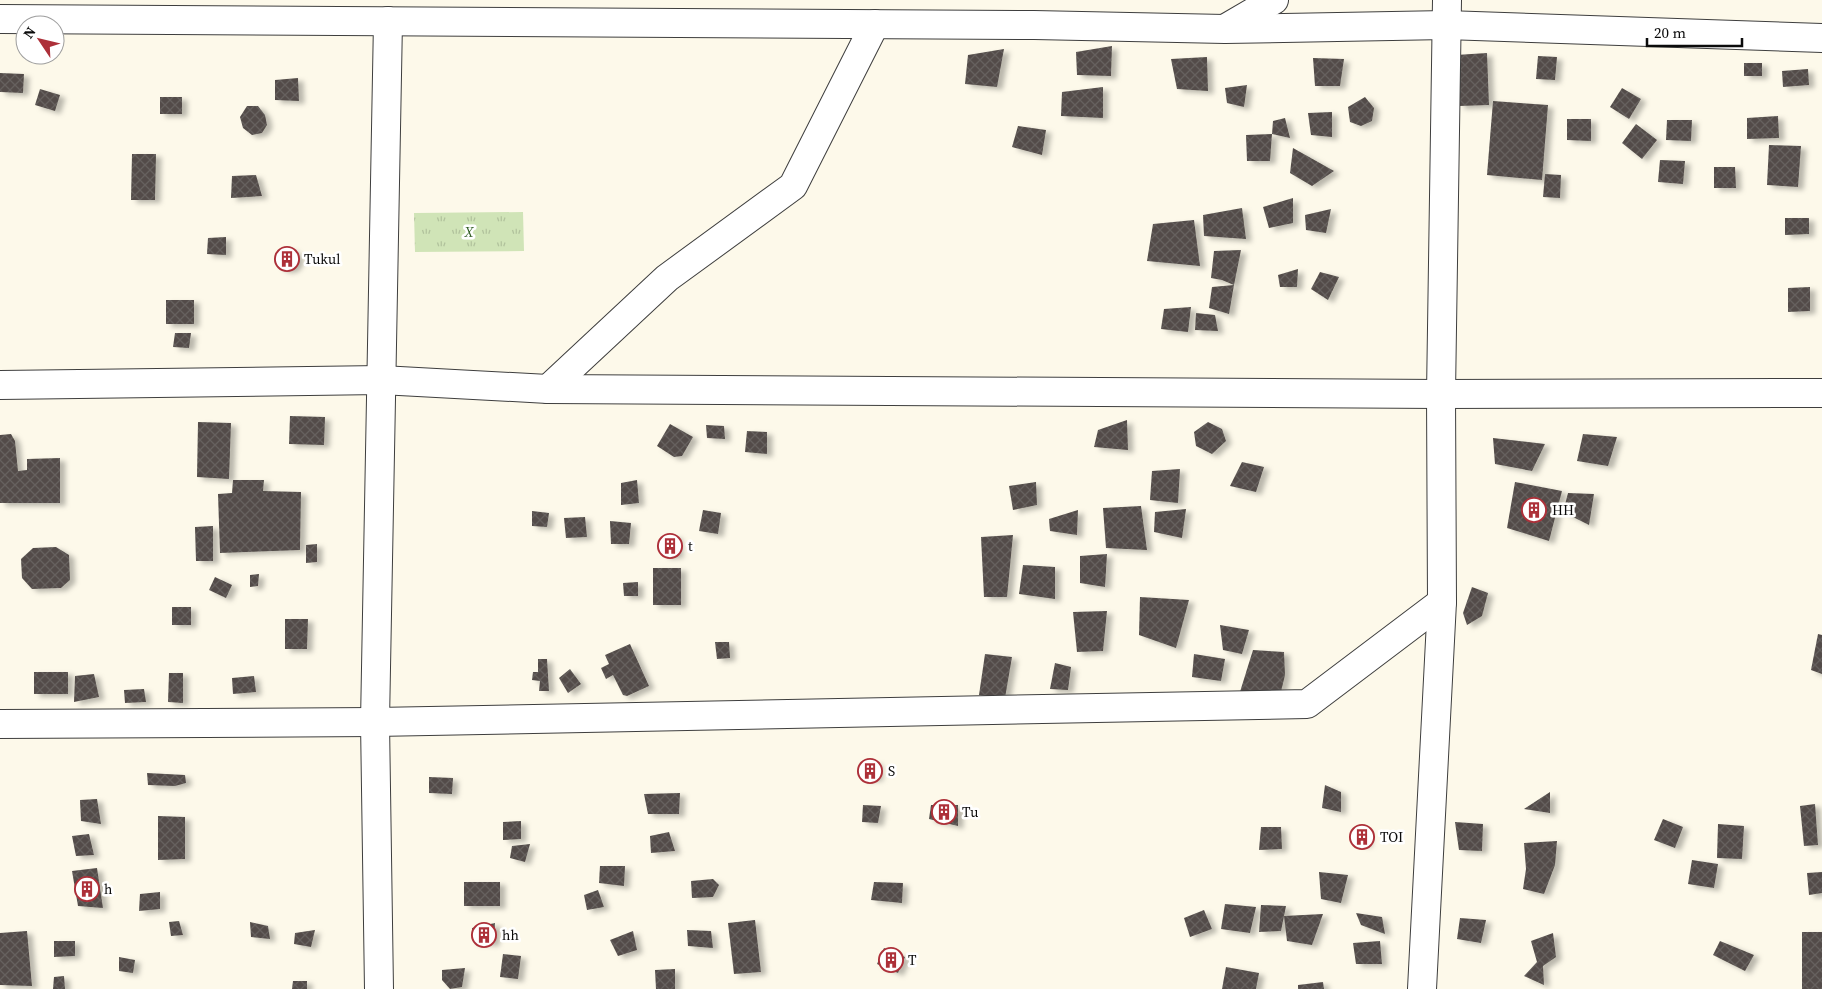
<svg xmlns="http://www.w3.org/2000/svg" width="1822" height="989" font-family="'Source Serif 4',serif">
<defs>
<pattern id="park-tufts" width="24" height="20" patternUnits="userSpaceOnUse" patternTransform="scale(1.25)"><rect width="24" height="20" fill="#d0e4b7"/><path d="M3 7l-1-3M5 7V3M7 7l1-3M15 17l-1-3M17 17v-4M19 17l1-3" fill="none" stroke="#b1c29c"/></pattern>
<pattern id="building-cross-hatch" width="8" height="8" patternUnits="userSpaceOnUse" patternTransform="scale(1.25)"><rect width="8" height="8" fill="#524c48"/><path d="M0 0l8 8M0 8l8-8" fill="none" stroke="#66615e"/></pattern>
<filter id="shadow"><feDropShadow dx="5.5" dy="3" stdDeviation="2.5" flood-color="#0004"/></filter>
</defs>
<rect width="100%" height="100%" fill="#fdf9ea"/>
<polygon fill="url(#park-tufts)" points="523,212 524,251 415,252 414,213"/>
<g fill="url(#building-cross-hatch)" filter="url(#shadow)">
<polygon points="1112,46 1111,76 1077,75 1076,52"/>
<polygon points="1004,49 997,87 965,84 968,55"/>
<polygon points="1487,53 1489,105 1459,106 1456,55"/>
<polygon points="1538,56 1557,57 1555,80 1536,79"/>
<polygon points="1207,57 1208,91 1177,89 1171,59"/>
<polygon points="1313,58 1344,59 1340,86 1315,86"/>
<rect x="1744" y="63" width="18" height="13"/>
<polygon points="1808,69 1809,85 1783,87 1782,71"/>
<polygon points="0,73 24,74 23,93 0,92"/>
<polygon points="298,78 299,101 275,100 275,80"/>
<polygon points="1247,85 1244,107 1227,103 1225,88"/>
<polygon points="1103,87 1103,118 1061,116 1062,92"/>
<polygon points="1622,88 1641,99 1629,119 1610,107"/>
<polygon points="40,89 60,95 55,111 35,105"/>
<rect x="160" y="97" width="22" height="17"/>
<polygon points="1365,97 1374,108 1372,121 1361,126 1350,122 1348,107"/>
<polygon points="1493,101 1548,105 1542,180 1487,175"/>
<polygon points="247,106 258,106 265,115 267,125 262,133 252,135 243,128 240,117"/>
<polygon points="1332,112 1332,137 1311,135 1308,113"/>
<polygon points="1778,116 1779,138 1747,139 1747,118"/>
<polygon points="1285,118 1290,138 1272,134 1270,161 1247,161 1246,135 1272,134 1273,121"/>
<polygon points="1567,119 1591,119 1591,141 1567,140"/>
<polygon points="1667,120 1692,120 1691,141 1666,140"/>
<polygon points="1636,124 1657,140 1642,159 1622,143"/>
<polygon points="1018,126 1046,130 1042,155 1012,147"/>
<polygon points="1769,145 1801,146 1798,187 1767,185"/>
<polygon points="1293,148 1334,171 1312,186 1290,173"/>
<polygon points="132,154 156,154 155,200 131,200"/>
<polygon points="1660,160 1685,161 1683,184 1658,182"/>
<polygon points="1714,167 1735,167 1736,188 1714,188"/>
<polygon points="1545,174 1561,175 1560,198 1543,197"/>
<polygon points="256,175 262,196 231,198 232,176"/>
<polygon points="1293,198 1293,223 1269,228 1263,207"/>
<polygon points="1242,208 1246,239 1204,236 1203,215"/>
<polygon points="1331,209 1326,233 1306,230 1305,215"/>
<polygon points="1785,218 1809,218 1809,234 1785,235"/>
<polygon points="1194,220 1200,266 1147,261 1153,224"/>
<polygon points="226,237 226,255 207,254 208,238"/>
<circle cx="287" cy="259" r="11"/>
<polygon points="1241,250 1234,285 1222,280 1211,278 1214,251"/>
<polygon points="1298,269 1297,287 1280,287 1278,275"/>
<polygon points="1320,272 1339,277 1328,300 1311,289"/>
<polygon points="1234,285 1229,314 1209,308 1212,287"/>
<polygon points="1810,287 1810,311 1788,312 1788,288"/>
<rect x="166" y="300" width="28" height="24"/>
<polygon points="1191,307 1188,332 1161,329 1164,309"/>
<polygon points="1196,313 1215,315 1218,331 1195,330"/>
<polygon points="175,333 191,333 189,348 173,347"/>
<polygon points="290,416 325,417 324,445 289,444"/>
<polygon points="1127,420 1128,450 1094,447 1098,430"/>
<polygon points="198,422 231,423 229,479 197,477"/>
<polygon points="1208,422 1222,429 1226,441 1212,454 1196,446 1194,432"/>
<polygon points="670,424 693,437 682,456 674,457 657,446"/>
<polygon points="706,425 724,426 725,439 707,438"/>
<polygon points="747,431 767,432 767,454 745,452"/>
<polygon points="11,434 15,441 18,471 27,470 27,459 60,458 60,503 0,503 0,435"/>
<polygon points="1583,434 1617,437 1608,466 1577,461"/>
<polygon points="1493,438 1545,444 1532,471 1495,464"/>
<polygon points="1242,462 1264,467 1256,492 1230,486"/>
<polygon points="1180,469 1178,503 1150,500 1152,471"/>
<polygon points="233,480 264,480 263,491 301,492 300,550 220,553 218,494 232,493"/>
<polygon points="637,480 639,503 621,505 621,483"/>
<polygon points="1036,482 1037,505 1013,510 1009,486"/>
<polygon points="1515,482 1562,491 1549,541 1507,528"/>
<polygon points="1568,493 1594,494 1589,525 1563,512"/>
<polygon points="1141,506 1147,550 1106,548 1103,508"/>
<polygon points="1186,509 1182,538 1154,532 1155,512"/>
<polygon points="703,510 721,513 718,534 699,531"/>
<polygon points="1078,510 1077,535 1050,531 1049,519"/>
<polygon points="532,511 549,513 547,527 532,526"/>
<polygon points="585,517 587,537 566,538 564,518"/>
<polygon points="610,521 631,523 629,544 611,544"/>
<polygon points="213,526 213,561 196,561 195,527"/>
<polygon points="677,535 678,555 664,556 662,537"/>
<polygon points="1013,535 1007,597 984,597 981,537"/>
<polygon points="317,544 317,562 306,563 306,545"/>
<polygon points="56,547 69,555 70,580 61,588 32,589 22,578 21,559 33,548"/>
<polygon points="1107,554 1105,587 1080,583 1080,556"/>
<polygon points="1023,565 1055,567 1055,599 1019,594"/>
<rect x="653" y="568" width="28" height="37"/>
<polygon points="259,574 258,586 250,587 250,575"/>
<polygon points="215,577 232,585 226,598 209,590"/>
<polygon points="638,582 638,596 624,596 623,583"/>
<polygon points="1472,587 1488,593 1482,616 1467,625 1463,613"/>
<polygon points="1140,597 1189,600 1176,648 1139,635"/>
<rect x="172" y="607" width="19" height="18"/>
<polygon points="1107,611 1103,651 1077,652 1073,612"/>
<polygon points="285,619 308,619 307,649 285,649"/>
<polygon points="1220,625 1249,630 1242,654 1223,650"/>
<polygon points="1818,634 1822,635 1822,674 1811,670"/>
<polygon points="715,642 729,642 730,658 717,659"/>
<polygon points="630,644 649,686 627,696 623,695 613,675 606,679 601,668 609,664 605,655"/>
<polygon points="1253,650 1284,652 1285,675 1280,696 1239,695"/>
<polygon points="985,654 1012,657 1005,698 979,695"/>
<polygon points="1194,654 1225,659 1221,681 1192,677"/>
<polygon points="538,659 547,659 549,691 539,691 540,681 532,680 533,672 538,672"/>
<polygon points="1055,663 1071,667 1068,690 1050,689"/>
<polygon points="570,669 581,684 568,693 559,678"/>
<rect x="34" y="672" width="34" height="22"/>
<polygon points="169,673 183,673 183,703 168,702"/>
<polygon points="94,674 99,697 74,702 75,676"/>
<polygon points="254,676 256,692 233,694 232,678"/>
<polygon points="144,689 146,702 125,703 124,690"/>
<polygon points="877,761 878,778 863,779 862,764"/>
<polygon points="147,773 185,775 186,783 175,786 148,785"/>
<polygon points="429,777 453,778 452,794 429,793"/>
<polygon points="1325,785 1341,792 1341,812 1322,808"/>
<polygon points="1550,792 1550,813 1524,809"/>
<polygon points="680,793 679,814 648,814 644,794"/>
<polygon points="97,799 101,824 81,821 80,800"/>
<polygon points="1815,804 1818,845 1804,846 1800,806"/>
<polygon points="863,805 881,806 878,823 862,822"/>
<polygon points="931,805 958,805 958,826 929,819"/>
<polygon points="158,816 185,817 185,859 158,860"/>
<polygon points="1663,819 1683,827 1675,848 1654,840"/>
<polygon points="521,821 521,839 503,840 503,822"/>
<polygon points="1455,822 1483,824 1482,851 1459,850"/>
<polygon points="1718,824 1744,826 1742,859 1717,858"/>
<polygon points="1261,827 1281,827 1282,849 1259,850"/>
<polygon points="1366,829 1367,844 1360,844 1354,830"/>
<polygon points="669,832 675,851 651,853 650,836"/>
<polygon points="89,834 94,855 76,856 72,836"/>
<polygon points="1557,841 1555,865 1544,894 1523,889 1526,869 1524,843"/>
<polygon points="530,844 525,862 510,858 512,846"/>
<polygon points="1692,860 1718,864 1714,888 1688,884"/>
<polygon points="600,866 625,866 624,886 599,883"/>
<polygon points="97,868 103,908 78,906 72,871"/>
<polygon points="1319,872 1348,875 1341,903 1321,899"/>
<polygon points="1822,872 1822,893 1809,895 1807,873"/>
<polygon points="713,879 719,885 713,897 692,898 691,881"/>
<rect x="464" y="882" width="36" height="24"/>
<polygon points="874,882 903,883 902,903 871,900"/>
<polygon points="598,890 604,907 587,910 584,895"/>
<polygon points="160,892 160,909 139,911 140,894"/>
<polygon points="1225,904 1256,907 1250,933 1221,929"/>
<polygon points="1261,905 1286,906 1284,916 1323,914 1312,945 1287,941 1284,916 1281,931 1259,932"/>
<polygon points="1204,910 1212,929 1190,937 1184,918"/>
<polygon points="1356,913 1382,917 1385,934 1361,925"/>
<polygon points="1460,918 1486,920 1481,943 1457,939"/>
<polygon points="755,920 761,972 734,974 728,923"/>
<polygon points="179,921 183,935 171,936 169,922"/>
<polygon points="250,922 268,926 270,939 251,937"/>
<polygon points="495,923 494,943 473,942 472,928"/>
<polygon points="315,930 311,947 294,944 295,933"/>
<polygon points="687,930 711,931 713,948 688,946"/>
<polygon points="27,931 32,986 0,985 0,933"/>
<polygon points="633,931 637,950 618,956 610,940"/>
<rect x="1802" y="932" width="20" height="57"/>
<polygon points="1553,933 1556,957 1543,966 1544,985 1524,976 1537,962 1531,941"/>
<polygon points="54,941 75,941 75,956 54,957"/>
<polygon points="1380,941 1382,964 1356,964 1353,943"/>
<polygon points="1720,941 1754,955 1745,971 1713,955"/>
<polygon points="884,948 905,957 898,973 877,964"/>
<polygon points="503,954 521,956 518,979 500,977"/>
<polygon points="119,957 135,960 133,973 119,971"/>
<polygon points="1226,967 1259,973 1256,989 1222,989"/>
<polygon points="465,968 462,987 450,989 442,980 442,970"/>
<polygon points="675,969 675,989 656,989 655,970"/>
<polygon points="64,976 65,989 53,989 54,977"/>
<polygon points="293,981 307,981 307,989 292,989"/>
<polygon points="1323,982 1324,989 1298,989 1298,985"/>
</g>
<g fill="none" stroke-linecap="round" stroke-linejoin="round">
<defs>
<g id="minor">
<polyline points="0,19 1034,25 1225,29 1446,25 1822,38"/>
<polyline points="1226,28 1274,0"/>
<polyline points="0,385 381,380 548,389 1441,394 1822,393"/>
<polyline points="548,389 667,278 793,186 875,24"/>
<polyline points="0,724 375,722 1307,704 1442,602"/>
<polyline points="379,989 375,722 388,21"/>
<polyline points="1422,989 1442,602 1441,394 1447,0"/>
</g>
</defs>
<use href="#minor" stroke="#3e3e3e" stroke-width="30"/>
<use href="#minor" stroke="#fff" stroke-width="28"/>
</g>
<defs>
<symbol id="building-ring" viewBox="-11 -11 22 22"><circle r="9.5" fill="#fff" stroke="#ad3039" stroke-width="1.5"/><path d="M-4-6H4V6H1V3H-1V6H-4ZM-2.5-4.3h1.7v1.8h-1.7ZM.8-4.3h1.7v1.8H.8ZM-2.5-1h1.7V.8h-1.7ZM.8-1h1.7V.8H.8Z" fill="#ad3039"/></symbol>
</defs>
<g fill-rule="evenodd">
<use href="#building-ring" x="273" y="245" width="28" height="28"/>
<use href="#building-ring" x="1520" y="496" width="28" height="28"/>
<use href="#building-ring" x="656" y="532" width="28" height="28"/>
<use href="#building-ring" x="856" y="757" width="28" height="28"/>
<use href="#building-ring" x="930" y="798" width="28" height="28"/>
<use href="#building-ring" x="1348" y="823" width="28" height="28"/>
<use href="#building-ring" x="73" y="875" width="28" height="28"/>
<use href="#building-ring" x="470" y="921" width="28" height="28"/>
<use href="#building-ring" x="877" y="946" width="28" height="28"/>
</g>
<g text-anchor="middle" stroke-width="5" stroke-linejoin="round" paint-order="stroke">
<g font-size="14" font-style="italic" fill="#2f5c22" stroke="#fff">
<text x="469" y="237">X</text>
</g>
<g font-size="14" fill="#0b0b0b" stroke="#fff" text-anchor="start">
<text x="304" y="264">Tukul</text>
<text x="1552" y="515">HH</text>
<text x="688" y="551">t</text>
<text x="888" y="776">S</text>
<text x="962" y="817">Tu</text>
<text x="1380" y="842">TOI</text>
<text x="104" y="894">h</text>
<text x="502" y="940">hh</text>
<text x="908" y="965">T</text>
</g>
</g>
<g transform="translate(40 40) rotate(305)"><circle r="24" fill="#ffffff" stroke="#9d9d9d"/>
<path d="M0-4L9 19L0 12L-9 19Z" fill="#ad3039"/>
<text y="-8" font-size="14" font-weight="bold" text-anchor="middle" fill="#0b0b0b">N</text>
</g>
<path d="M1647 38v8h95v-8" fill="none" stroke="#0b0b0b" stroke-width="2.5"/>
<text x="1654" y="38" font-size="15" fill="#0b0b0b" stroke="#ffffff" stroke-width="4" paint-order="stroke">20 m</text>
</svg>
